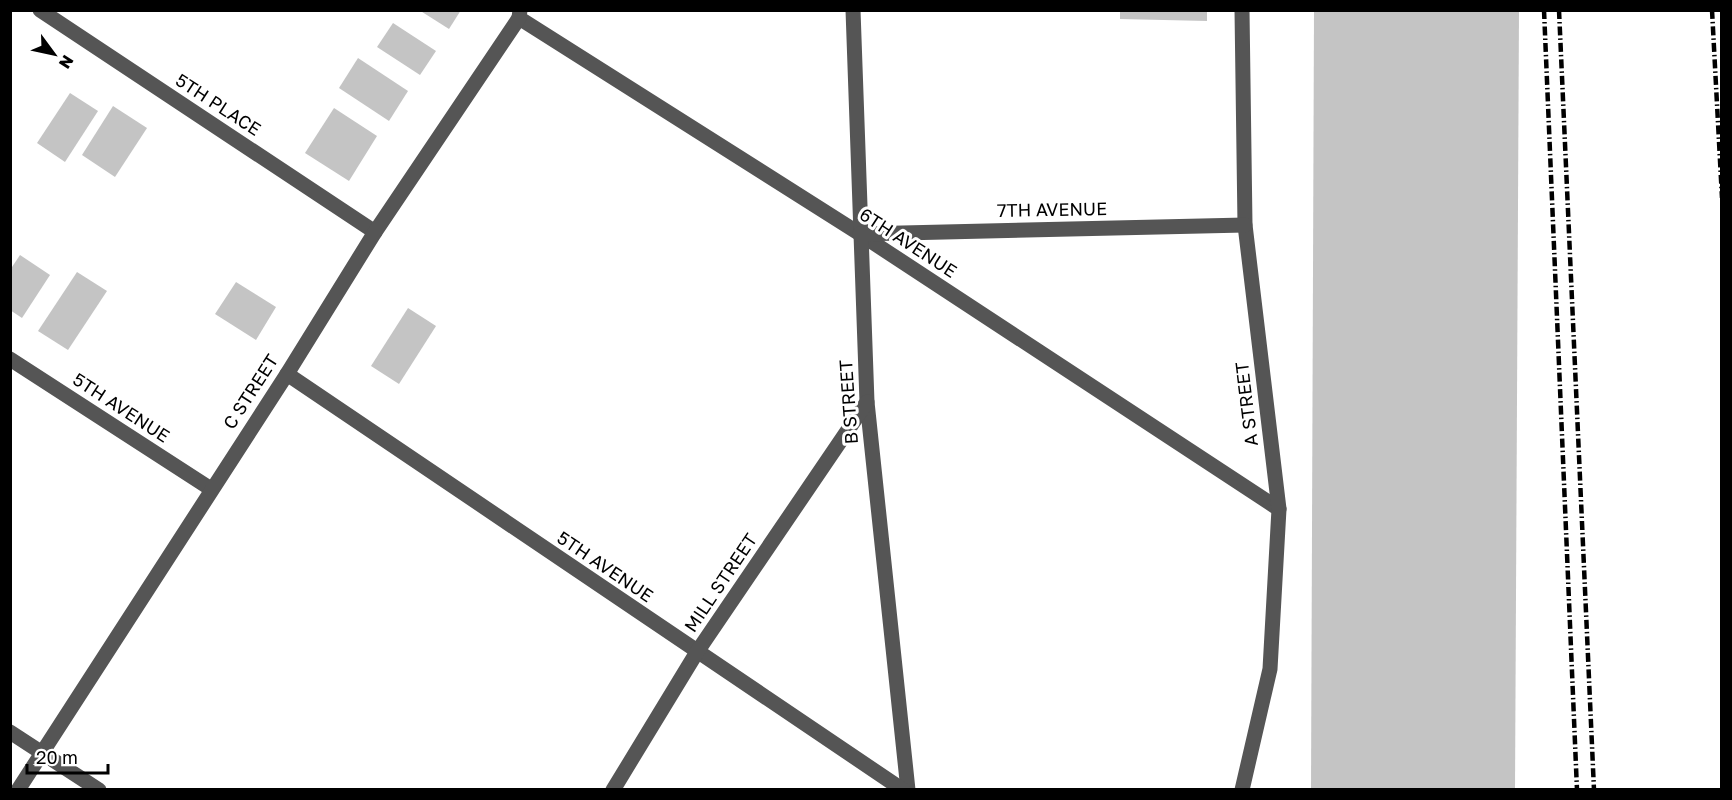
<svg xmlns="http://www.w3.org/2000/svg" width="1732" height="800" font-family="'Golos Text',sans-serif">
<rect width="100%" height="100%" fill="#fff"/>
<g fill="#c4c4c4">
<polygon points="419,10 461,10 449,29"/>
<polygon points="1120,10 1207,10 1207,21 1120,19"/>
<polygon points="1314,10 1519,10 1515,790 1311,790"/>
<polygon points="393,23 436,51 420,75 377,47"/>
<polygon points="358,58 408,91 389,121 339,88"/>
<polygon points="70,93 98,111 65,162 37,143"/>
<polygon points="113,106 147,128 115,177 82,155"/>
<polygon points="334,108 377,136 349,181 305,153"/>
<polygon points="20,255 50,275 22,318 10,310 10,270"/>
<polygon points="77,272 107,291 68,350 38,331"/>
<polygon points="236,282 276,307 256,340 215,314"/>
<polygon points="408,308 436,326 399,384 371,366"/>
</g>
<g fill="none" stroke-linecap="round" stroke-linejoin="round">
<g stroke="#555" stroke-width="15">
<polyline points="40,10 375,232"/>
<polyline points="520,10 519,18 860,234 1279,509"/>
<polyline points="853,10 867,402 908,790"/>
<polyline points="1242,10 1245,225 1279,509 1270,669 1242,790"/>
<polyline points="860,234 1245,225"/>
<polyline points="10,359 211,489"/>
<polyline points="287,374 903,790"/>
<polyline points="10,732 99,790"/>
<polyline points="18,790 287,374 375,232 519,18"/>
<polyline points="613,790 697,652 867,402"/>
</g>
<g stroke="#000" stroke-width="4.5" stroke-dasharray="9 3 1.5 3" stroke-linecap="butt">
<polyline points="1544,10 1577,790"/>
<polyline points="1559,10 1594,790"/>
<polyline points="1712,10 1722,198"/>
</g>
</g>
<g text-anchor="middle" stroke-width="6" stroke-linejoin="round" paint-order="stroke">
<g font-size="18" fill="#000" stroke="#fff">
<text transform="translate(218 105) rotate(33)" y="6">5TH PLACE</text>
<text transform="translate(1052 210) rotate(-1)" y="6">7TH AVENUE</text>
<text transform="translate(908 243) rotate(33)" y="6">6TH AVENUE</text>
<text transform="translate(251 392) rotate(-57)" y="6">C STREET</text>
<text transform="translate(849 402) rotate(-94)" y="6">B STREET</text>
<text transform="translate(1247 404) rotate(-97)" y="6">A STREET</text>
<text transform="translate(121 408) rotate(33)" y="6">5TH AVENUE</text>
<text transform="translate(605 567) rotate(34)" y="6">5TH AVENUE</text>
<text transform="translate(721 583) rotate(-56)" y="6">MILL STREET</text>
</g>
</g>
<rect width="1732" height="800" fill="none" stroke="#000000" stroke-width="24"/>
<g transform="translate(54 54) rotate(123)" stroke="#ffffff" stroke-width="4.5" paint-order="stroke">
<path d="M0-4.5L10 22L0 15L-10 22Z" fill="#000000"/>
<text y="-9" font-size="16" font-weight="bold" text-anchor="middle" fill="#000000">N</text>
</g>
<path d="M27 764v9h81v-9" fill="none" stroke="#000000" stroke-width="3"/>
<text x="36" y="764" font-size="18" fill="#000000" stroke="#ffffff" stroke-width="4.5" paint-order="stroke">20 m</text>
</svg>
